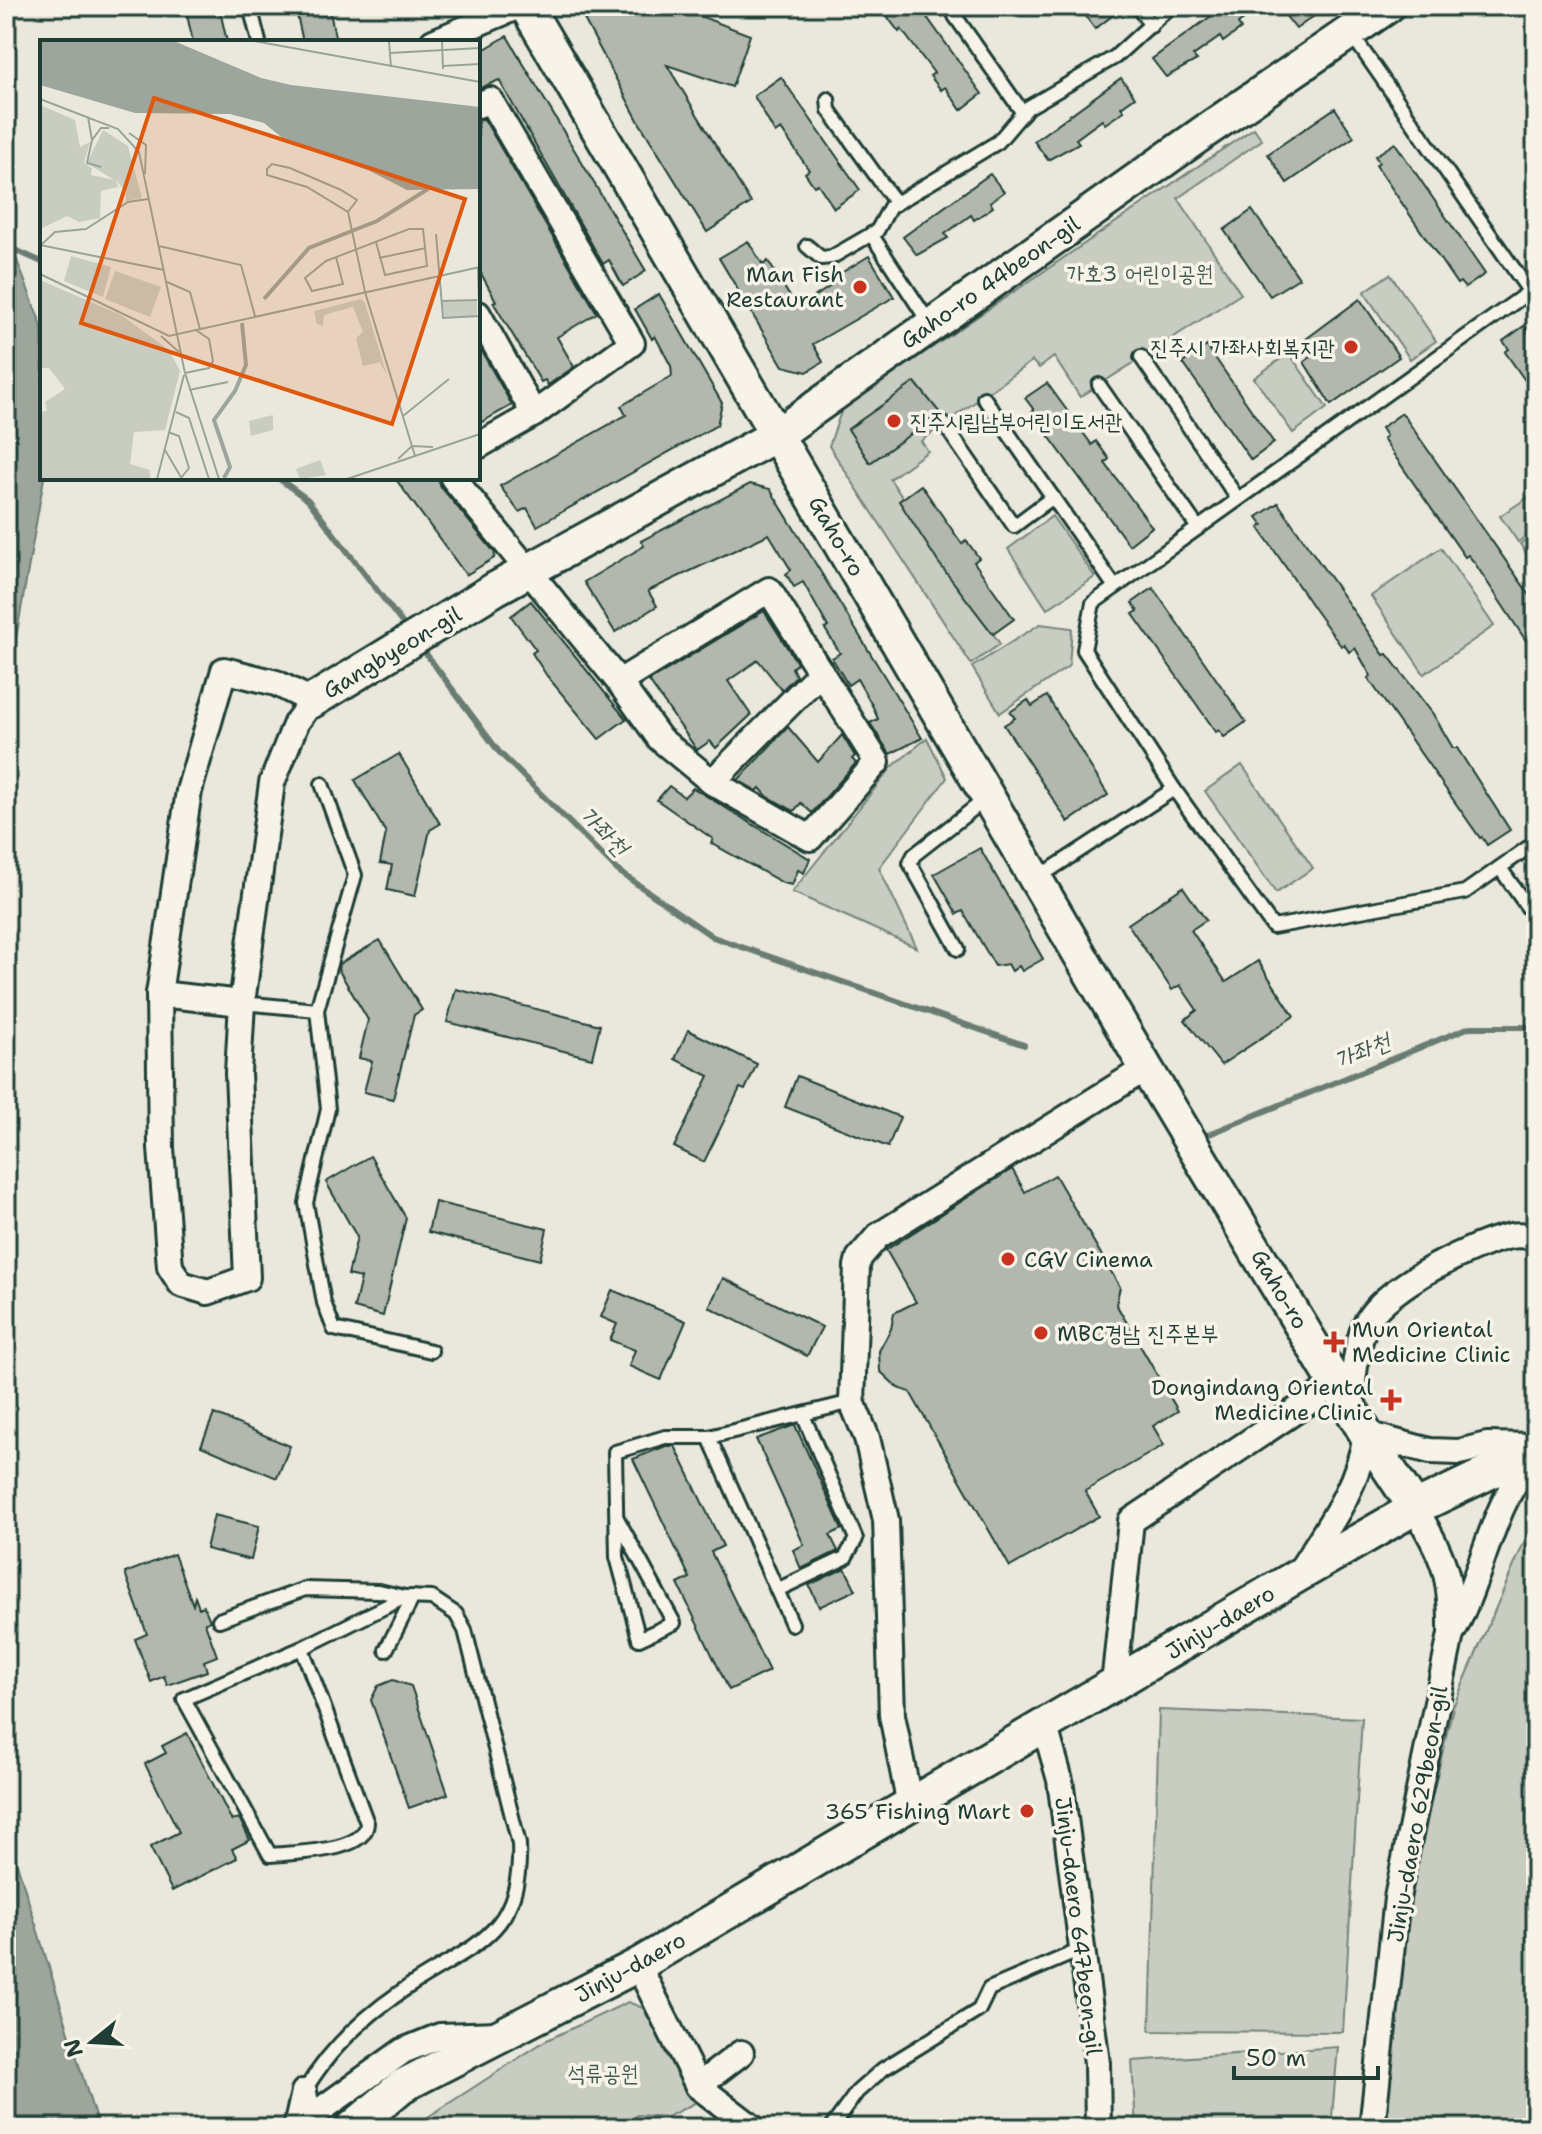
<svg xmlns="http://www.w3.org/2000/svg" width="1542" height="2134" font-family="'Shantell Sans','Poor Story',sans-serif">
<rect width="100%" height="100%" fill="#eae8dd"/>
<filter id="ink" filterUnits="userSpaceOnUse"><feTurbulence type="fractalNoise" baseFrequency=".0125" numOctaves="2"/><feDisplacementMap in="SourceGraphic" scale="16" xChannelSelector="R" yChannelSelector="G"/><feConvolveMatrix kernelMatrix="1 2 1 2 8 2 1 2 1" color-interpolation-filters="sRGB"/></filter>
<g filter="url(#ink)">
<g fill="#c8ccc1" stroke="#74847a" stroke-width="2">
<polygon points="1254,128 1262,140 1178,198 1241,294 1080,397 1054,357 1039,368 1032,361 921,441 928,451 890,479 1000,644 971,664 829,446 842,409"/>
<polygon points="1390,274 1436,341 1410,359 1364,292"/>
<polygon points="1289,353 1327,408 1293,433 1254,378"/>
<polygon points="1536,492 1536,530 1518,542 1500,516"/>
<polygon points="1052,516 1095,577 1047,609 1008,549"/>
<polygon points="1536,533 1536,568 1520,544"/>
<polygon points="1441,548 1494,626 1424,674 1371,596"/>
<polygon points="1040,624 1072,628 1069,666 1000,713 972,667"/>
<polygon points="927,738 947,778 879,868 917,948 792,892 892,767"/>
<polygon points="1242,765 1313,868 1276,893 1205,791"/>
<polygon points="1536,1525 1536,2128 1386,2128 1408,1900 1453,1707 1528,1533"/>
<polygon points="1159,1710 1362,1718 1343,2032 1150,2031"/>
<polygon points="628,2002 643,2008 695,2103 667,2117 637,2115 626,2128 411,2128 545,2041"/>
<polygon points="1338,2047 1331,2128 1136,2128 1132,2061"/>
</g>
<g fill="#9ca69c" stroke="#6a7c72" stroke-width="2">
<polygon points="6,231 42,327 44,478 14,650 6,904"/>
<polygon points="6,1828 97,2123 99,2128 6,2128"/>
</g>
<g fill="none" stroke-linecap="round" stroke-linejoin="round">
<g stroke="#6a7c72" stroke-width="6">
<polyline points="6,246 42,262"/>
<polyline points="278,478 308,500 409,632"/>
<polyline points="421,647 499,752 617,870 713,937 1024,1045"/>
<polyline points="1207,1135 1470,1027 1536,1027"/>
</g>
</g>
<g fill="#b2b8ae" stroke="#1f3d34" stroke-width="2">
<polygon points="185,6 219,6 227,42 193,42"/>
<polygon points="295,6 329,6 336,42 303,42"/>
<polygon points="577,6 700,6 697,15 750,35 732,87 667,65 751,203 707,232 639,122"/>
<polygon points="892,6 919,6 982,94 961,110 945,87 941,90 930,76 934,73 901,29 899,32 886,15"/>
<polygon points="1078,6 1125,6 1095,29"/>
<polygon points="1225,6 1264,6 1238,24 1241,29 1223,42 1220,37 1193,56 1197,60 1166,77 1152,59"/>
<polygon points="1278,6 1328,6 1296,29"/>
<polygon points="507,36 646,271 623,286 609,260 603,264 499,80 478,89 478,53"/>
<polygon points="781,77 860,190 834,208 818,184 814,186 805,173 809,170 781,129 775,133 754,96"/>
<polygon points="1121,78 1135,97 1121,107 1124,111 1105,124 1102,120 1076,139 1079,143 1048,160 1034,141"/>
<polygon points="1335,108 1354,137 1287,183 1268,154"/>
<polygon points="484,119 597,313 557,337 574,367 548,385 545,380 541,382 493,302 496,301 478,268 478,120"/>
<polygon points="1395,143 1485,274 1465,288 1460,282 1457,284 1376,165 1379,162 1375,156"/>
<polygon points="990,174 1004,192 990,202 993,207 974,220 971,215 945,234 948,238 917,255 903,237"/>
<polygon points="1252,210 1299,278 1270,296 1224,230"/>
<polygon points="748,241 763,265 768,261 797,308 834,284 831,279 869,256 894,297 813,344 823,362 807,372 783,366 719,258"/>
<polygon points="659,294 722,403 717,425 537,526 527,508 519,512 500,486 626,415 621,406 672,376 671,366 655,336 652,339 635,309"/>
<polygon points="1360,299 1399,357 1331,405 1304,362 1315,354 1306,339"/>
<polygon points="1524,326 1536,343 1536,396 1505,352 1509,349 1503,341"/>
<polygon points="478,345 512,405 478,424"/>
<polygon points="1207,346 1274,443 1251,460 1183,363"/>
<polygon points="915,382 940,413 870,463 848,429"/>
<polygon points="1047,383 1092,445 1096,441 1109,459 1105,463 1152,527 1129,545 1031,412 1034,410 1025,398"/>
<polygon points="1402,413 1536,604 1536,656 1474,562 1468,555 1465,557 1383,439 1386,436 1381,428"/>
<polygon points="395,478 438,478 441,487 495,553 494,558 466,575"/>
<polygon points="750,484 770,489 922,738 890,754 870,723 878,719 873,707 857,679 848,685 832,658 840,653 825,629 828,627 803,582 794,587 786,574 791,570 769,534 648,591 657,606 615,632 584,582 644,546 641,541"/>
<polygon points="921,485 962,544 966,540 979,558 974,562 1014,619 993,634 938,562 899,501"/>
<polygon points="1278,503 1384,655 1387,654 1433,714 1453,748 1457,748 1510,830 1487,845 1482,837 1480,838 1368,678 1371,676 1355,648 1349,652 1344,644 1341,646 1315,610 1259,528 1263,525 1257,517"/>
<polygon points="1153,588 1246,722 1224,737 1219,730 1216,732 1133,614 1138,611 1132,603"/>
<polygon points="531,601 626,719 599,739 547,676 532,653 536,650 511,616"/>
<polygon points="764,611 797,663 792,668 796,676 782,690 758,660 728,681 751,715 716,748 710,741 697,750 649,681"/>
<polygon points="1047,696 1108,795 1068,822 1004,725 1015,718 1010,712 1028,700 1032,706"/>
<polygon points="788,727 818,762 842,735 855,756 852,759 856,763 812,813 801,803 794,811 768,797 760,788 757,791 738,780"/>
<polygon points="399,754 440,824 430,830 415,896 387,890 392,865 380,863 386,833 355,780"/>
<polygon points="669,786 684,797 693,788 810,859 804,873 798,870 792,885 783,883 711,843 713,839 657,800"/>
<polygon points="980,848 1043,959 1022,971 1019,966 1012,971 1008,964 995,966 963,911 957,914 934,874"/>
<polygon points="1183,887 1206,920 1191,930 1226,982 1258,961 1294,1016 1221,1065 1185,1020 1197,1010 1180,985 1172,990 1128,924"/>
<polygon points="380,940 422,1010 414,1015 393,1099 364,1092 372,1061 359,1058 368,1020 338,969 339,964"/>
<polygon points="456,989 600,1025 592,1058 447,1022"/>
<polygon points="688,1030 757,1064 745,1090 740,1088 704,1162 674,1147 709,1076 675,1059"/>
<polygon points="797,1076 900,1117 888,1147 785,1107"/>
<polygon points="370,1156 406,1218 383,1316 354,1308 361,1278 348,1275 357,1237 326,1182"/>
<polygon points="1012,1169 1025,1192 1055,1175 1120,1287 1116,1304 1178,1411 1153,1426 1164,1445 1085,1491 1099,1516 1010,1567 910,1392 898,1388 880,1371 879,1351 891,1329 894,1313 916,1302 886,1250"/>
<polygon points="435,1202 547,1229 540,1260 428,1232"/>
<polygon points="723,1278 822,1327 807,1356 709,1307"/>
<polygon points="612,1290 686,1321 661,1380 629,1366 635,1350 610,1340 617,1324 601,1317"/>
<polygon points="214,1414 290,1446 277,1478 201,1446"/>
<polygon points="795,1425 842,1529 830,1535 838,1551 801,1569 793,1550 804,1545 756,1439"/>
<polygon points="666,1446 675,1446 723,1546 711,1552 769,1671 729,1690 678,1584 690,1578 633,1459"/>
<polygon points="214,1515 259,1526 251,1560 206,1549"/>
<polygon points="174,1554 193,1605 195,1597 199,1608 204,1606 210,1621 205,1623 217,1656 204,1661 207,1671 167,1685 164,1676 151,1682 135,1639 147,1634 125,1573"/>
<polygon points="845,1568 856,1590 819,1607 809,1585"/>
<polygon points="393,1680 411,1686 448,1794 409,1808 371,1700 378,1686"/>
<polygon points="187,1733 232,1821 239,1818 250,1840 232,1849 237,1858 172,1891 150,1847 179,1832 145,1764 166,1753 162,1746"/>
</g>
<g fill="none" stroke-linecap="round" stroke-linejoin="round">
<defs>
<g id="lane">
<polyline points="250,6 259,42"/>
<polyline points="956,6 955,16 1023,113"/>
<polyline points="1138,6 1151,26"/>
<polyline points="1350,32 1536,301"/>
<polyline points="828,99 829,110 895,202"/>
<polyline points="871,234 930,324"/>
<polyline points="807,246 821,258 832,257 877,231 890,207 998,142 1027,108 1115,57 1171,6"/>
<polyline points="1141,357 1238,499"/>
<polyline points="1099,385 1198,528"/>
<polyline points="984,398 1115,587"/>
<polyline points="944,424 1014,526 1053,497"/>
<polyline points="322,784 355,875 317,1010 328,1109 306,1203 324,1303 334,1329 431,1351"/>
<polyline points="1174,789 1273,927 1465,892 1536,842"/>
<polyline points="1500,868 1536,919"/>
<polyline points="1036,879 1174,789 1084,650 1093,603 1529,292"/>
<polyline points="958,949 910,863 914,855 987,798"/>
<polyline points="242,1003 317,1010"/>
<polyline points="617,1518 674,1623 639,1639 617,1557 615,1452 665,1437 709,1437"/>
<polyline points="777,1590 845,1558 856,1539 803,1415"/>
<polyline points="219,1620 305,1589 379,1591 405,1597"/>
<polyline points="792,1624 709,1437 852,1402"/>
<path d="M 302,1648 L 367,1823 C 366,1853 295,1852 270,1855 L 184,1699 L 302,1648 L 405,1597 L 432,1598 L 456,1614 L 465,1630 L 519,1844 C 523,1939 467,1946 402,1991 C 364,2017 327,2052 304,2092"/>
<polyline points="386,1650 413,1597"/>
<polyline points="831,2128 857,2092 883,2069 979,2010 989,1989 1083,1949"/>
</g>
<g id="street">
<polyline points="433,42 519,6"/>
<polyline points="478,105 490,100 632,343 534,414 478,446"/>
<polyline points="478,314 534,414"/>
<polyline points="453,478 619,682 660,739 712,782 810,838 877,762 769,590 619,682"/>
<polygon points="224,670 276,683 312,701 296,723 272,783 242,1003 238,1073 247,1278 208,1292 181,1284 170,1267 161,1148 159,994 189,791"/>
<polyline points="712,782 821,672"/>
<polyline points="159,994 242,1003"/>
<path d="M 1350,1405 C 1354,1379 1355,1343 1368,1320 C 1388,1286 1474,1243 1511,1236 C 1519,1234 1528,1236 1536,1237"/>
<path d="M 1299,1573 C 1327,1528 1358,1488 1366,1434 L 1430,1451 L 1459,1452 L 1487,1445 L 1536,1446"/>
<path d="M 1454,1629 C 1486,1568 1489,1507 1536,1454"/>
<polyline points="1114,1685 1131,1521 1337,1383"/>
<polyline points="1045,1727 1060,1780 1097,2063 1098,2128"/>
<polyline points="910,1806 892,1715 886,1520 867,1438 852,1402 857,1266 859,1258 878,1236 1146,1068"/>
<polyline points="638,1965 698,2086 753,2128"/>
<polyline points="698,2086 741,2053"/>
<polyline points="304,2092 306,2104 313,2110 322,2109 403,2051 440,2036 498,2034"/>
<polyline points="296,2128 304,2092"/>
<path d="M 1372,2128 L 1397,1898 L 1451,1634 C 1452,1574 1444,1559 1415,1508"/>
</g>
<g id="secondary">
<polyline points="526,6 1146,1068 1366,1434 1415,1508"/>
<polyline points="312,701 495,589 778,434 1204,132 1388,6"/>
<polyline points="352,2128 402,2086 638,1965 1297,1576 1415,1508 1536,1450"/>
</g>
</defs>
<use href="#lane" stroke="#1f3d34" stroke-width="18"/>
<use href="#street" stroke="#1f3d34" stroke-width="30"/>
<use href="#secondary" stroke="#1f3d34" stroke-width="38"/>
<use href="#lane" stroke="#f7f3e8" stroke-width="12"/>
<use href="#street" stroke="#f7f3e8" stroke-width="24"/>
<use href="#secondary" stroke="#f7f3e8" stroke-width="32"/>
</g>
</g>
<g fill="#c8321e" stroke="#f7f3e8" stroke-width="3">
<circle cx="860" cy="287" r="8"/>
<circle cx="1351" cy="347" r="8"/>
<circle cx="894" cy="421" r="8"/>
<circle cx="1008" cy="1259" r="8"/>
<circle cx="1041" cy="1333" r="8"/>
<path d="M1330 1330h8v8h8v8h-8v8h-8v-8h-8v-8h8z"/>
<path d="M1387 1388h8v8h8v8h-8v8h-8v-8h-8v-8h8z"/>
<circle cx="1027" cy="1811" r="8"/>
</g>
<g text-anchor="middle" stroke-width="7" stroke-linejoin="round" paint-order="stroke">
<g font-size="22" fill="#415a50" stroke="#f7f3e8">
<text x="1140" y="281">가호3 어린이공원</text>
<text x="603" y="2081">석류공원</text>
</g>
<g font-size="22" fill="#1f3d34" stroke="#f7f3e8" text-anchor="end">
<text x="844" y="282">Man Fish<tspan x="844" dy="25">Restaurant</tspan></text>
<text x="1335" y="355">진주시 가좌사회복지관</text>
<text x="910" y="429" text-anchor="start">진주시립남부어린이도서관</text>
<text x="1024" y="1267" text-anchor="start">CGV Cinema</text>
<text x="1352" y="1337" text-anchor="start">Mun Oriental<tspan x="1352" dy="25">Medicine Clinic</tspan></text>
<text x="1057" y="1341" text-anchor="start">MBC경남 진주본부</text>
<text x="1373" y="1395">Dongindang Oriental<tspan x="1373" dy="25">Medicine Clinic</tspan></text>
<text x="1011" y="1819">365 Fishing Mart</text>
</g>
<g font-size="22" fill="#1f3d34" stroke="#f7f3e8">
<text transform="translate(990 282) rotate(-35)" y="8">Gaho-ro 44beon-gil</text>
<text transform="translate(837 536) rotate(60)" y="8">Gaho-ro</text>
<text transform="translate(392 652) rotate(-31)" y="8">Gangbyeon-gil</text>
<text transform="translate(1280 1289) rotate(59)" y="8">Gaho-ro</text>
<text transform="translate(1220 1622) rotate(-31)" y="8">Jinju-daero</text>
<text transform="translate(1417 1814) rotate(-80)" y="8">Jinju-daero 629beon-gil</text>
<text transform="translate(1079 1926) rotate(83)" y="8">Jinju-daero 647beon-gil</text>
<text transform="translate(630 1967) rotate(-29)" y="8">Jinju-daero</text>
</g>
<g font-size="24" font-style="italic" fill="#445c53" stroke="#f7f3e8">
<text transform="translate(604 831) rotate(45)" y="8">가좌천</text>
<text transform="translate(1362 1051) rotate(-22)" y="8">가좌천</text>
</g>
</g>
<g transform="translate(40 40)">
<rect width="440" height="440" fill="#eae8dd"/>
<path d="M 0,65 L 35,80 L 40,107 L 50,102 L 44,123 L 52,128 L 51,135 L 74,140 L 47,123 L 63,90 L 88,106 L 102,158 L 86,161 L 86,152 L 76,140 L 78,147 L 61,151 L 60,178 L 39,182 L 27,176 L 0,189 ZM 31,216 L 71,227 L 63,257 L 24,241 ZM 75,231 L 121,247 L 110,277 L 65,259 ZM 0,240 L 81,275 L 129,310 L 140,331 L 125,390 L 94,392 L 90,424 L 110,430 L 110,439 L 0,439 L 0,373 L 7,370 L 5,362 L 25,349 L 9,328 L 0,328 ZM 321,259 L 325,263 L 347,336 L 340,322 L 323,326 L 316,298 L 323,292 L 313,267 L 284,275 L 283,286 L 277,284 L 274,271 ZM 402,261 L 437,261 L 437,276 L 404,278 ZM 233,375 L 233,390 L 211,396 L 209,381 ZM 280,420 L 286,435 L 260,439 L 256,429 Z" fill="#c8ccc1"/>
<path d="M 0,1 L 134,1 L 221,38 L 251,45 L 440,67 L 440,149 L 367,150 L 330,131 L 246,101 L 224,83 L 190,74 L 95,73 L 0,45 Z" fill="#9ca69c"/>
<path fill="none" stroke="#9ca69c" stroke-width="4" d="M 224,259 L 269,208 L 337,181 L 388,149M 184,438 L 190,427 L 174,380 L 195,351 L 206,325 L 202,283"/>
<path fill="none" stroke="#99a499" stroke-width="2" d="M 214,1 L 440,42M 349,1 L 351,27M 402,1 L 403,29M 350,13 L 440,8M 403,26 L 440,24M 0,59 L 78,89 L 99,112 L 145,333 L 179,439M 48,77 L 52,100 L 61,88 L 69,88M 89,93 L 106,105 L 105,134M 52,100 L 47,123 L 61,127M 308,172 L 317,160 L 301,150 L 250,128 L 232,124 L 227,129 L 227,135 L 267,147 L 308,172 L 325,252 L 375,416M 396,194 L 403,278 L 440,276M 0,205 L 124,230M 0,206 L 15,192 L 46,189 L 88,162 L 108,159M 119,206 L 201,225 L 215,276M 296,217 L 303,244 L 272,251 L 265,238 L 286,221 L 369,189 L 383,189 L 387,226 L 345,235 L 336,202M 339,218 L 386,208M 438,228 L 440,300M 0,234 L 129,296 L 440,227M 127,242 L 150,252 L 160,289M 401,261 L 437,260M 121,296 L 139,312M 145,333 L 169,328 L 173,321 L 169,299 L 156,290M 149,350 L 188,342M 136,372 L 149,378 L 169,439M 363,376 L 409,339M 128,392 L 139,396 L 149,428 L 141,438M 125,410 L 142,439M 358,419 L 372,406 L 393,407M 117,439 L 144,335M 307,439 L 440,394"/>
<path fill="#de580e" fill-opacity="0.15" stroke="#de580e" stroke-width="4" d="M 114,58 L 425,159 L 352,384 L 41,283 Z"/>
<rect width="440" height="440" fill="none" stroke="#1f3d34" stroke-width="4"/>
</g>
<rect width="1542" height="2134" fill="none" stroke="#f7f3e8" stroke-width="32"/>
<rect x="16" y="16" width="1510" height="2102" fill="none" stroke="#1f3d34" stroke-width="3" filter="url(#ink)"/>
<g transform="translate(92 2042) rotate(252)" stroke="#f7f3e8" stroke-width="6" paint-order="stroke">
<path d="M0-6L14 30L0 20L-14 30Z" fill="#1f3d34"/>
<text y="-12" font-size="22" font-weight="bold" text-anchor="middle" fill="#1f3d34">N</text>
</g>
<path d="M1234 2066v12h144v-12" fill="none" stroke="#1f3d34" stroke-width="4"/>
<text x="1246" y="2066" font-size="24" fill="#1f3d34" stroke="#f7f3e8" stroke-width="6" paint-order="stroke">50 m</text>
</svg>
